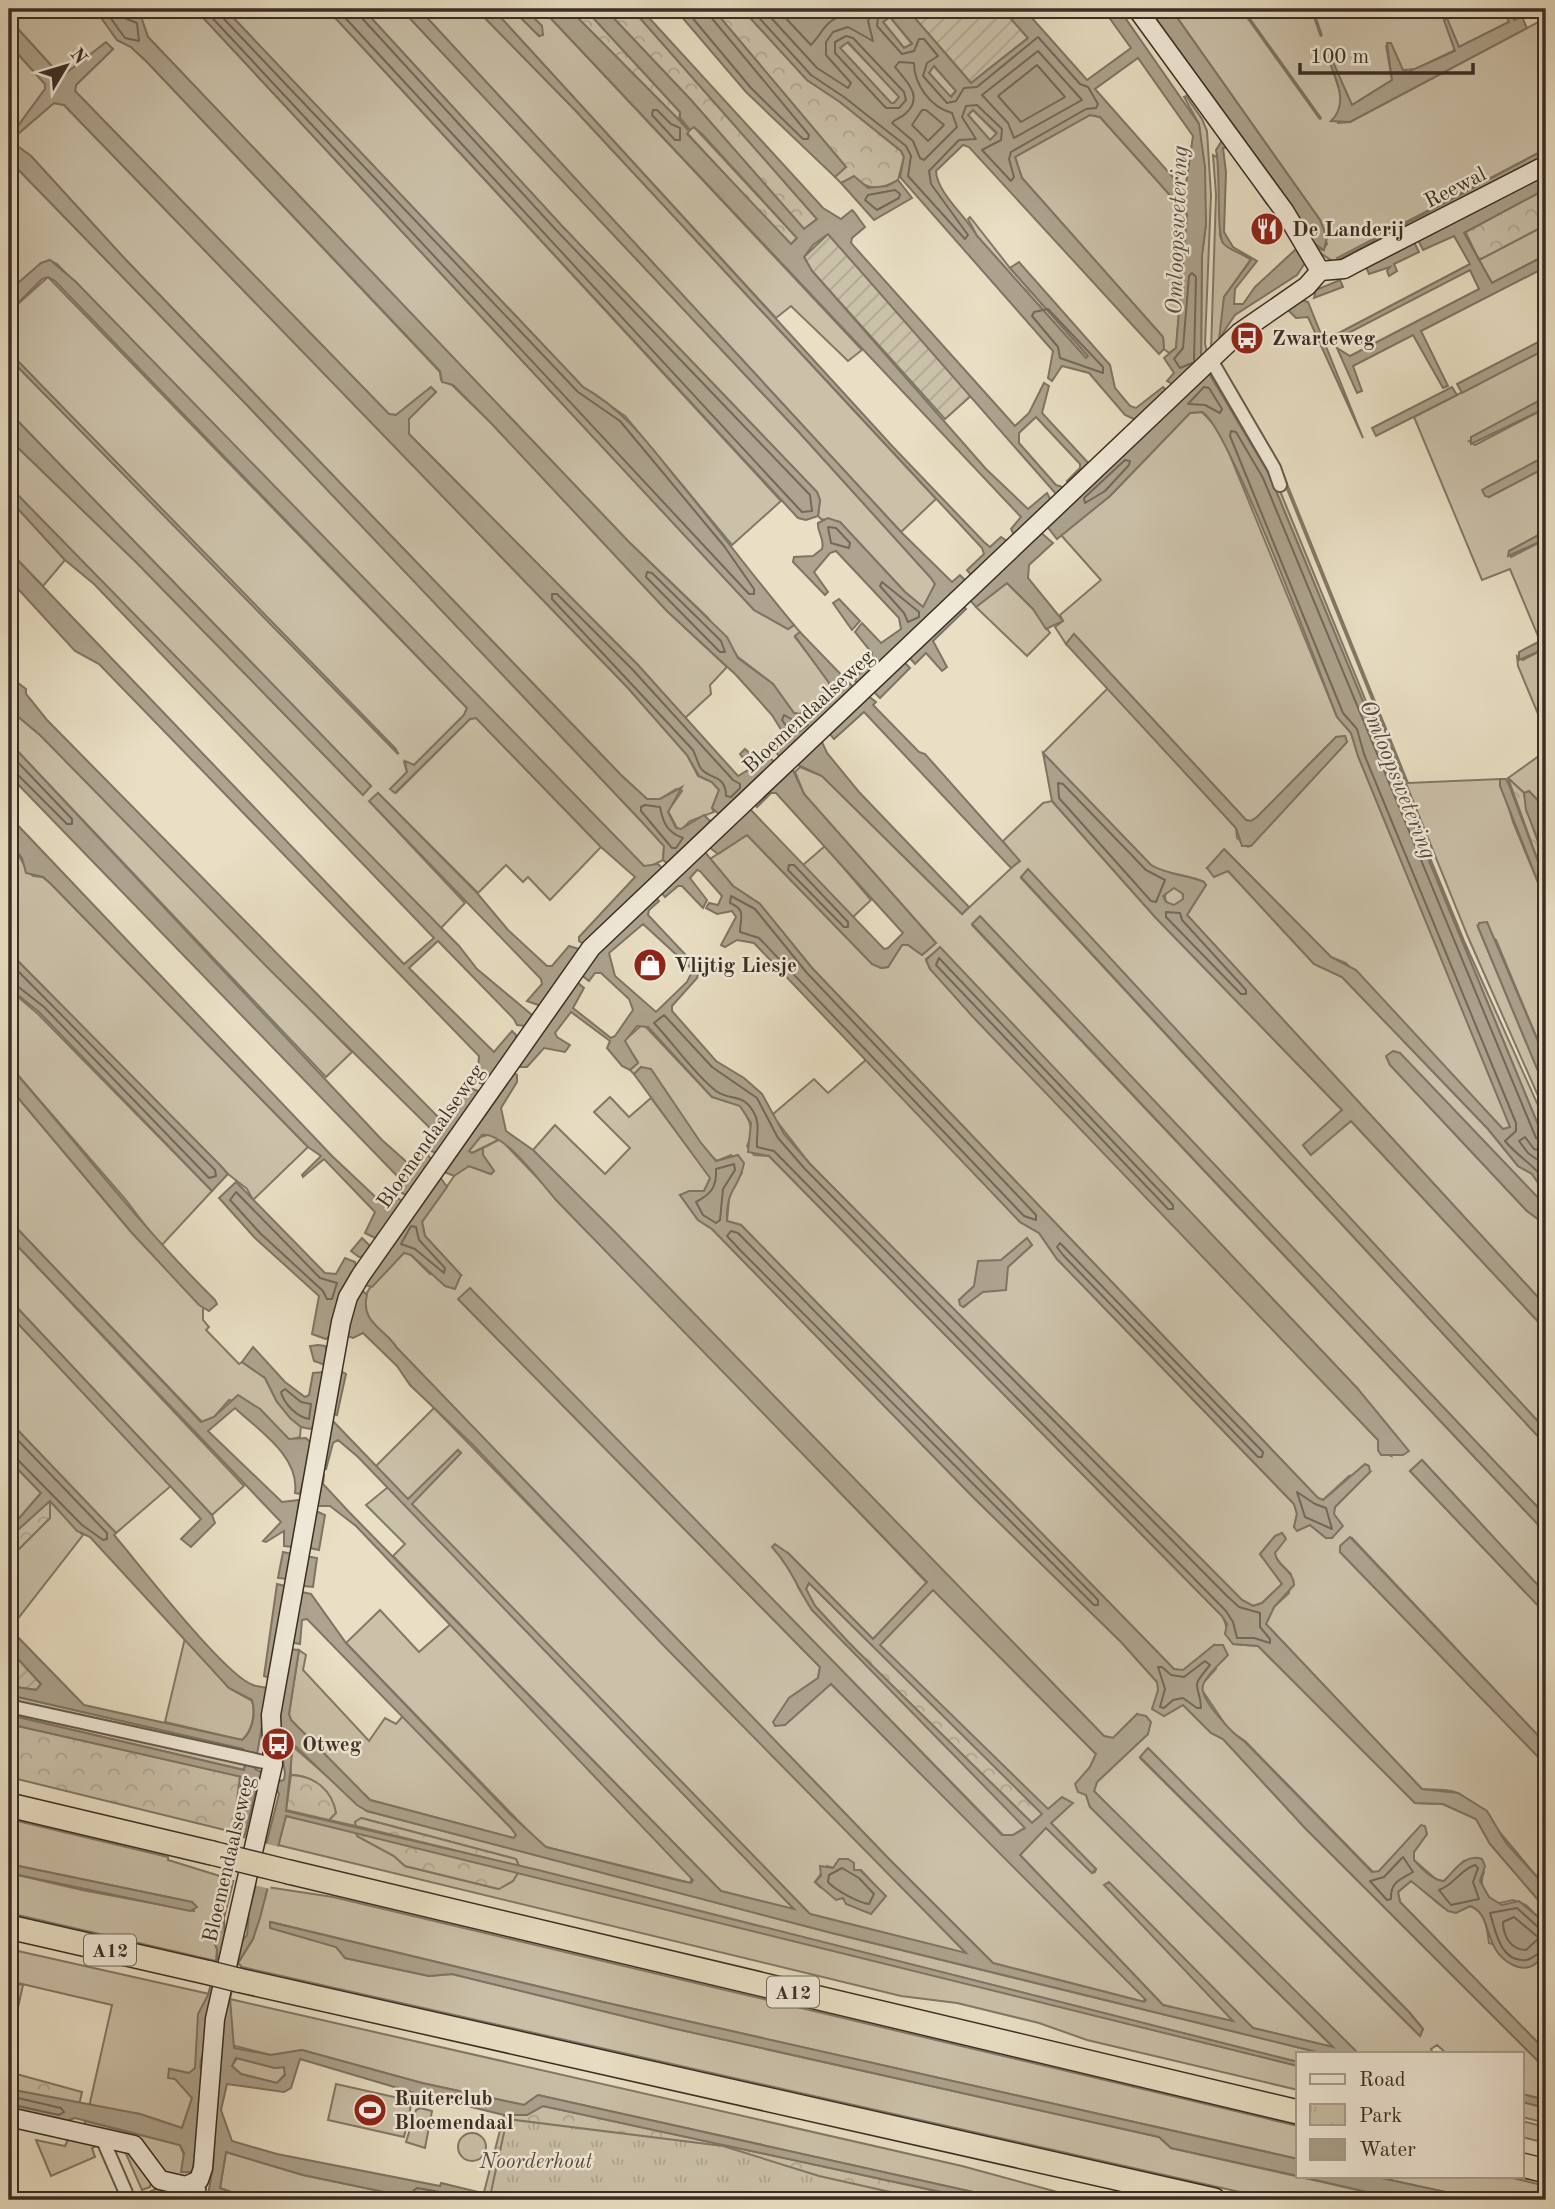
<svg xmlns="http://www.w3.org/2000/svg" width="1555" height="2209" font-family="'Old Standard TT',serif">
<defs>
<pattern id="forest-crowns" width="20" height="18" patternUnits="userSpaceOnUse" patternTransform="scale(1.75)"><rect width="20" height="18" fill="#cbc1a9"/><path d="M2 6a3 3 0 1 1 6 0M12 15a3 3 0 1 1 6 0" fill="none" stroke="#afa691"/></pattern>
<pattern id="park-tufts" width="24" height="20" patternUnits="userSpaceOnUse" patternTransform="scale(1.75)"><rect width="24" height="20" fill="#cbc1a9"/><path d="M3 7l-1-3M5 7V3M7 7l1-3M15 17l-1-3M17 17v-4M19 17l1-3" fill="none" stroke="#afa691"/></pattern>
<pattern id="garden-furrows" width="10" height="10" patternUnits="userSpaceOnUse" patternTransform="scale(1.75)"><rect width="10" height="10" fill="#cbc1a9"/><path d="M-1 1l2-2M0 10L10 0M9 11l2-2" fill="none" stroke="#afa691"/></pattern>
</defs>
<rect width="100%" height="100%" fill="#e9dfc4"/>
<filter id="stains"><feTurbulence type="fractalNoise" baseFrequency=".00286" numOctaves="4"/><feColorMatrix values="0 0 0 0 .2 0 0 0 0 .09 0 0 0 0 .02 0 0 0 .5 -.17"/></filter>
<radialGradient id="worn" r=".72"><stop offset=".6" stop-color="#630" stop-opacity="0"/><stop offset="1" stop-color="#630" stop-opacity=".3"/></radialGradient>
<g fill="#cbc1a9" stroke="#827867" stroke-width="2" fill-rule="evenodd">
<polygon points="9,9 95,9 117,40 131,47 147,62 440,372 441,380 452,385 492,424 667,611 727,667 710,685 711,694 685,718 638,665 409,434 409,418 436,392 431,387 396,415 389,414 75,91 76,85 113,49 106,43 65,74 58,73 9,19"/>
<polygon points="121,9 158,12 162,9 195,9 754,610 788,629 794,625 800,632 795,637 830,683 830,688 800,714 794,713 773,684 738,657 707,617 628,541 148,37 141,17"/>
<polygon points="225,9 327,9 781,501 732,545 625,416 583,387"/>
<polygon points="363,9 401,9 797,430 931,578 935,584 926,605 923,607 905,592 840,522 821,519 818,516 820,500 817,492 562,226"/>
<polygon points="419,9 476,9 574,109 936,499 901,532"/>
<polygon points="493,9 512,9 539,36 542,26 525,9 542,9 862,350 848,361 791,306 776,318"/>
<polygon points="1171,9 1504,9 1509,22 1459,47 1446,18 1444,20 1455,50 1416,69 1403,70 1386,45 1392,80 1352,105 1328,56 1341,95 1338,123 1350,122 1546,18 1546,149 1337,258 1339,261 1335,263 1316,250 1312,242 1322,250 1327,244 1320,220"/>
<polygon points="890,17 912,44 904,48 883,22"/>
<polygon points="9,44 45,84 45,89 15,130 19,133 54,103 64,105 628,688 687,755 698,776 712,782 719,790 712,808 714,812 690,821 681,830 677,828 668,811 682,791 676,789 660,799 647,799 621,775 125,259 31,156 9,140"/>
<polygon points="933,65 956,91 950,97 929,73"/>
<polygon points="1186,96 1202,119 1207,131 1211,195 1205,344 1208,357 1201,361 1202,255 1206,224 1199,124 1184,97"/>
<polygon points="973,110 997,134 990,140 968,115"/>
<polygon points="1090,115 1100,117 1187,214 1176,348 1169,353 1164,349 1163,337 1022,178 1015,157"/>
<polygon points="1213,155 1218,158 1220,167 1220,235 1223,243 1251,259 1224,297 1222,337 1211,351 1216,195"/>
<polygon points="9,160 246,404 643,823 664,846 663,860 649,867 644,866 57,264 49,260 18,283 9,281"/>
<polygon points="1546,225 1546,255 1492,283 1479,260"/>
<polygon points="48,277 467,708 464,715 414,765 404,762 407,772 391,789 396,793 470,719 476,718 601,847 550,900 528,877 523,882 506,865 478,893 378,793 370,802 465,903 440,929 9,486 9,439 136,562 362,794 371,786 9,412 9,358 399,754 9,352 9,312"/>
<polygon points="1546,349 1546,397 1469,441 1475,445 1546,408 1546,456 1487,487 1489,497 1546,467 1546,531 1509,551 1511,557 1546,539 1546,638 1540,641 1510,569 1482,580 1414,417"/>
<polygon points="1210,367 1278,486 1464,941 1546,1123 1546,1144 1269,474 1207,370"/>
<path d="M 1202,412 L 1220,431 L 1337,717 L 1351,733 L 1358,756 L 1511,1127 L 1503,1130 L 1346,963 L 1331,957 L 1225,850 L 1207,868 L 1228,871 L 1314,964 L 1342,977 L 1488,1129 L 1518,1166 L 1532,1174 L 1546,1194 L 1546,1206 L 1386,1056 L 1390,1065 L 1527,1211 L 1546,1225 L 1546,1306 L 1187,915 L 1206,885 L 1204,882 C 1187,874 1166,875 1151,865 L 1043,753 L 1108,688 L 1236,828 L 1237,838 L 1248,847 L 1347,742 L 1345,736 L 1336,737 L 1257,817 L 1251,821 L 1246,820 L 1074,634 L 1066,644 L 1055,627 L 1063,621 L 1060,615 L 1101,580 L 1061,535 L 1110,496 L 1190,413 Z"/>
<polygon points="1281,474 1283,474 1408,783 1500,779 1513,822 1546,902 1546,1060 1496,940 1478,927 1546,1090 1546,1114 1468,937"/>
<polygon points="9,499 65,560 43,586 9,551"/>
<polygon points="1007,583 1033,609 1050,633 1027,656 976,607"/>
<polygon points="1546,648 1546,733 1518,666 1517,656 1523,660"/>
<polygon points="9,709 40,735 352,1052 326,1077 9,742"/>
<polygon points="1546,751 1546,838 1538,816 1545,809 1529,791 1524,793 1508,778"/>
<path d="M 800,767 L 822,776 L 962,914 L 1019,861 L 1003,841 L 1043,803 L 1052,801 L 1155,917 L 1342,1110 L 1303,1145 L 1310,1154 L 1351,1121 L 1546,1330 L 1546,1430 L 1028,870 L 1021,878 L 1546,1445 L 1546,1516 L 980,917 L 972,925 L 1546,1533 L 1546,1594 L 1422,1460 L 1410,1471 L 1546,1614 L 1546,1744 L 1352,1538 L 1340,1552 L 1546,1765 L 1546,1887 C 1526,1866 1478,1800 1455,1792 C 1445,1789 1433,1790 1422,1789 L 1266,1624 L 1274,1607 L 1289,1593 L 1291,1574 L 1276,1559 L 1274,1553 L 1285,1537 L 1282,1533 L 1275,1536 L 1260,1554 L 1282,1584 L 1262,1603 L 1253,1606 L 1242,1600 L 810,1164 L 772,1115 L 814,1079 L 828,1093 L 867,1059 L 1020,1222 L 1039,1233 L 1057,1259 L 1294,1504 L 1297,1514 L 1294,1527 L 1310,1525 L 1326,1538 L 1335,1507 L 1370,1472 L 1349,1476 L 1323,1500 L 1318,1498 L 812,968 L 760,904 L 733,886 L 710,859 L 747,835 L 872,964 L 881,968 L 888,967 L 902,945 L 908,945 L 922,955 L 936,943 L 804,794 L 795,772 ZM 940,948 L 1358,1389 L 1391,1456 L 1378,1450 L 1378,1440 L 930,969 L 926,959 ZM 1027,1238 L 1032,1245 L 964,1307 L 959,1300 Z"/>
<path d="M 9,842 C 20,853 22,866 33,876 L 43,877 L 51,884 L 308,1147 L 253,1200 L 247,1189 L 228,1174 L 9,952 Z"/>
<polygon points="825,846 871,900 853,917 803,865"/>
<circle cx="1174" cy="897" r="9"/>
<polygon points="9,989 38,1014 212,1191 161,1246 125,1199 9,1065"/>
<path d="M 643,1024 L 712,1097 L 739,1105 C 750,1119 755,1130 747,1146 L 754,1155 L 769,1156 L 1222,1616 C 1228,1625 1226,1636 1233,1644 L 1258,1646 L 1415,1803 L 1443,1804 L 1476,1819 L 1490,1844 L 1546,1909 L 1546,1925 L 1526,1905 L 1513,1900 L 1496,1904 C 1485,1894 1478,1886 1484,1872 L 1464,1861 L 1444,1881 L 1438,1881 L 1414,1860 L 1414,1852 L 1427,1834 L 1379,1872 L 1373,1872 L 1245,1741 L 1229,1730 L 1202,1690 L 1203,1683 L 1216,1669 L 1214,1645 L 1183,1671 L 1174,1669 L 741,1225 L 727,1221 L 730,1190 L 742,1173 L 731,1155 L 717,1161 L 709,1154 L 641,1067 L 634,1074 L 630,1070 L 638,1062 L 624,1041 Z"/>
<polygon points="9,1087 132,1233 203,1307 203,1320 209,1327 206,1330 239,1364 242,1362 265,1378 277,1402 301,1425 300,1437 289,1440 260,1409 229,1400 214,1417 202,1422 9,1220"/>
<path d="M 610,1097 L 629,1117 L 651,1098 L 711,1178 L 704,1191 L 680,1195 L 698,1220 L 712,1229 L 973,1497 L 1121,1642 L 1157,1682 L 1169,1713 L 1183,1705 L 1211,1733 L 1223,1739 L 1305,1828 L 1546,2069 L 1546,2100 L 1522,2094 L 1522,2053 L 1446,2053 L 1437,2045 L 1431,2049 L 1433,2053 L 1354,2052 L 1126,1826 L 1094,1791 L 1097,1782 L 1148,1734 L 1137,1714 L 1113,1738 L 1104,1736 L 533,1150 L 555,1125 L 605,1174 L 630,1148 L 594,1112 ZM 1149,1749 L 1409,2012 L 1423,2029 L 1420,2036 L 1140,1758 Z"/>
<path d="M 500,1139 L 927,1583 L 873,1639 L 789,1554 L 798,1587 L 812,1610 L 1026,1827 L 1013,1835 L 1003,1835 L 716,1542 L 458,1299 L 820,1667 L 818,1678 L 789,1698 L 808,1703 L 830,1683 L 1144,1996 L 1145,2002 L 993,1963 L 890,1860 L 397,1348 C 387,1332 374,1328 367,1317 C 352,1295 389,1267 404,1252 L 411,1255 L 430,1274 L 461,1275 L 425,1236 L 422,1222 L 457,1172 L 469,1166 L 491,1174 L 494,1171 L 483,1155 L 483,1148 Z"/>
<polygon points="9,1237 244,1486 212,1515 9,1299"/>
<polygon points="9,1314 172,1485 116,1533 9,1421"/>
<path d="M 434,1408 L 967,1954 L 810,1914 L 411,1504 L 461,1453 L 458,1450 L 408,1500 L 375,1467 ZM 845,1861 L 854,1870 L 861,1870 L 885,1896 L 871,1913 L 820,1887 L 815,1882 L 827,1866 L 833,1868 Z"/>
<polygon points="9,1460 41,1493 9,1530"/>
<polygon points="388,1487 794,1909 793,1910 721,1891 393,1556 405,1544 366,1505"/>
<polygon points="50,1501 83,1535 9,1630 9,1559 50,1518"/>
<polygon points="933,1589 1096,1754 1090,1767 1076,1785 1086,1795 1090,1807 1333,2047 1253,2028 1206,1981 1233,2021 1231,2023 1163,2005 1020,1855 1046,1827 1092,1873 1095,1872 1096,1869 1051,1823 1072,1803 1048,1810 879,1645"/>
<polygon points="380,1610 419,1652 452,1623 691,1875 691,1883 546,1847 535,1838 346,1643"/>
<path d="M 185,1638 L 229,1688 L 252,1701 C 256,1713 252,1731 242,1740 L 165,1722 Z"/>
<polygon points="299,1650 306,1655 303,1670 369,1741 385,1718 396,1724 403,1716 511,1828 516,1835 514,1838 370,1800 291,1720 289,1714"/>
<polygon points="9,1695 244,1749 247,1756 244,1770 9,1715"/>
<path d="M 290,1744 L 367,1811 L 828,1932 L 1321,2053 L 1298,2053 L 1298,2062 L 519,1866 L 516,1859 L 362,1818 L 355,1822 L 356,1826 L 329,1820 L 336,1813 C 327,1791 318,1776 291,1775 Z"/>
<polygon points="286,1816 356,1832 357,1836 394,1856 405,1866 498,1889 513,1881 519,1871 1298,2066 1298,2090 1087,2040 1039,2023 957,2003 901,1996 278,1845"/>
<polygon points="9,1819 168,1857 168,1860 223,1877 211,1929 217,1949 216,1961 9,1913 9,1873 82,1890 194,1911 192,1902 9,1864"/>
<path d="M 1411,1881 C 1435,1894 1441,1921 1470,1906 C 1486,1912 1487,1928 1489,1943 L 1542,1960 L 1546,1951 L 1546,2051 L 1400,1902 L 1398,1892 Z"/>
<polygon points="267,1887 333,1897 1298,2126 1298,2159 603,2002 271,1922 271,1928 337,1947 345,1958 429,1976 452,1974 672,2028 1159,2137 1171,2148 1402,2200 1275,2200 242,1967 238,1963 253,1939"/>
<polygon points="9,1949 214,1995 200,2071 189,2073 170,2069 192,2098 182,2128 140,2114 89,2107 112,2005 9,1981"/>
<polygon points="230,1999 962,2166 1087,2200 1009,2200 538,2095 524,2105 422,2083 302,2050 271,2055 231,2045"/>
<polygon points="237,2058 275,2068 284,2067 285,2074 277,2083 241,2074 232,2066"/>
<polygon points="336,2084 412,2101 404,2137 328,2120"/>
<polygon points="1522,2102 1546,2108 1546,2123 1522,2117"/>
<polygon points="420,2108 432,2111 425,2148 406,2142 416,2110"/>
<polygon points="85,2121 180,2145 191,2172 197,2171 183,2181 155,2168 84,2126"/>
<polygon points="1522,2121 1546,2127 1546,2143 1522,2137"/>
<circle cx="472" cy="2147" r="14"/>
<polygon points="70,2135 99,2145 92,2148 95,2157 51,2176 36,2140 65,2146"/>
<polygon points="123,2147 130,2150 151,2182 150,2187 142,2190"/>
<polygon points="226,2152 303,2175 423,2200 253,2200 220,2188"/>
<polygon points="1372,2176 1505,2176 1546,2186 1546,2200 1482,2200"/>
<polygon points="156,2189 189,2194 194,2200 147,2200 144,2194"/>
</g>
<g fill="url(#forest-crowns)" stroke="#827867" stroke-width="2">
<polygon points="569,9 585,9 680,112 679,120"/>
<polygon points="605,9 632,9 817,219 804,229 691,100"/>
<path d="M 713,9 L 742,9 L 807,80 L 840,102 L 901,151 L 904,157 L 898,180 C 880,190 869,191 854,177 L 841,183 L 835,177 L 846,167 Z"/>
<polygon points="847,42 900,97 894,103 891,103 840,48"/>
<polygon points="693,126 797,238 790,245 687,133"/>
<polygon points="1546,189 1546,225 1479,260 1465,231"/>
<polygon points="970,217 1010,268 1089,357 1086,358 977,236 968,219"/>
<path d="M 1508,778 L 1524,793 C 1528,827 1546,848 1546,883 Z"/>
<polygon points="490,1134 500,1139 472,1153 469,1151 475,1139"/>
<polygon points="46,1501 50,1501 50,1518 9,1559 9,1538"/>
<polygon points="809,1583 1043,1814 1032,1823 850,1644 815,1606 806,1589"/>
<polygon points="9,1724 240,1776 233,1832 9,1777"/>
<path d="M 291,1775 C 315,1776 332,1790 336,1813 L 329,1820 L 286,1810 Z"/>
<polygon points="361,1818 516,1859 519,1866 356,1826 355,1822"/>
<polygon points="356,1832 519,1871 513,1881 499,1889 405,1866 394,1856 357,1836"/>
<polygon points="9,1981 23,1985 9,2048"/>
<polygon points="9,2072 82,2092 79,2105 9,2089"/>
<polygon points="543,2106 978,2200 511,2200 484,2192 504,2115 527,2115"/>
</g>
<polygon fill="url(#park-tufts)" stroke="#827867" stroke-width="2" points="507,2119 723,2146 819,2176 926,2200 497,2200 491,2192"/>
<g fill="url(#garden-furrows)" stroke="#827867" stroke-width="2">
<polygon points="907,9 1002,9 1028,38 971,83"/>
<polygon points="828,234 972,395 945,419 812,271 804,257"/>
<polygon points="9,1649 41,1684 37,1690 9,1686"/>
</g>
<g fill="#ada38e" stroke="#7f7464" stroke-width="2" fill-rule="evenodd">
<polygon points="95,9 121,9 141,17 148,37 628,541 727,637 738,658 773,684 794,713 800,714 830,688 829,683 795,636 800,632 854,688 783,758 779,757 775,749 784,741 785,736 772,715 736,675 667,611 492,424 453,385 442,382 440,371 147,62 131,47 117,40"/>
<path d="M 195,9 L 225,9 L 583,387 C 621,408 645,439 672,473 C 714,523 752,575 794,625 L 788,629 L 754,610 Z"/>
<polygon points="327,9 363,9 562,226 817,492 820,500 818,516 806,520 798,518"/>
<path d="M 401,9 L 419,9 L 901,532 L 952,582 L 960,575 L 965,580 L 964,585 L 859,684 L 855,681 C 858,670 871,664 872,653 L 855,632 L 862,623 L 881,643 L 901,629 L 899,618 L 836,551 L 830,553 L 814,572 L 828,592 L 825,595 L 793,562 L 794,557 L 813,556 L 822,549 C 825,538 817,533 818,523 L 828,518 L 840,522 L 905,592 L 923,607 L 935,584 L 931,578 L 797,430 Z"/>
<polygon points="476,9 493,9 893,447 984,542 990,547 1001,537 1010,543 975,575 971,575 967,570 984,554 982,548 574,109"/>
<polygon points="512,9 525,9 542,26 543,35 539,36"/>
<polygon points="542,9 569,9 679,120 689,131 687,134 791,244 797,238 703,135 694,127 690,130 680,118 680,112 585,9 605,9 691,100 804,229 817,219 632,9 641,9 823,208 841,219 852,210 854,212 865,227 852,238 851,243 1015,426 1029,413 1044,383 1049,386 1042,413 1092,467 1070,485 1067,481 1080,468 1080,464 1036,417 1019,433 1019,443 1056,485 1066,488 1061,496 1056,494 828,234 813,245 804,257 812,271 986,469 1028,509 1047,493 1053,504 1016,539 1011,529 1021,517"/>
<polygon points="675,9 713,9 846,167 835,177 746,92"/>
<path d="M 742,9 L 907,9 L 971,83 L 1028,38 L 1002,9 L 1024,9 L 1087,80 L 1131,48 L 1103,9 L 1119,9 L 1199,124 L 1205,167 L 1206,224 L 1202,255 L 1201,361 L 1176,386 L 1167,381 L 1174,373 L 1164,358 L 1176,348 L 1187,214 L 1100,117 L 1090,115 L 1015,157 L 1022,178 L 1163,337 L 1164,349 L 1159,354 L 969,147 L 963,145 L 936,171 C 937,193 966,216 977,236 L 1086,358 L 1088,356 L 1010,268 L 1019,262 L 1110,365 L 1115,388 L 1130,406 L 1136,408 L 1163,387 L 1166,390 L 1166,395 L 1138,421 L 1125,415 L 1089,373 L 1062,366 L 1052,381 L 1048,378 L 1053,351 L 900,177 L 904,157 L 901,151 L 840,102 L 807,80 ZM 890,17 L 912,43 L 912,44 L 904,48 L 883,22 ZM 848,42 L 899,97 L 894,103 L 891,103 L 840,48 ZM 1138,58 L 1193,136 L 1185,191 L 1095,89 ZM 934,66 L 956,91 L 951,97 L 929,73 ZM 973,110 L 997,133 L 990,140 L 968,115 Z"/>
<polygon points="1147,9 1171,9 1320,220 1327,237 1324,250 1312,242"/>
<path d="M 1504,9 L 1509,9 L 1514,20 L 1522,17 L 1527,28 L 1350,122 L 1331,121 C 1350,103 1335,77 1327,56 L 1330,55 L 1352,105 L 1392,80 L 1387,43 L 1391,43 L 1403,70 L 1408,72 L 1455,51 L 1444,20 L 1447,18 L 1459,47 L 1509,22 Z"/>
<polygon points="9,19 58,73 65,74 106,42 113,49 76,85 75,91 389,414 396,415 431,387 436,392 409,419 409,434 638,665 738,776 751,768 740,754 745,749 758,761 765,755 775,762 721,816 712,808 719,790 712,782 699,776 687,755 628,688 64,105 54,103 19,133 15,130 45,89 45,84 9,44"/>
<path d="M 1223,139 L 1274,206 L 1271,208 L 1267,204 L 1228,147 L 1223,148 L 1226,172 L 1224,232 L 1233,247 L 1257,261 L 1235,289 L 1234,304 L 1243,304 L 1255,287 L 1296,249 L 1305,263 L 1297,275 L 1235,315 L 1219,339 L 1224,297 L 1251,260 C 1243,253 1229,251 1223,243 C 1216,232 1221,170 1216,150 Z"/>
<polygon points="9,140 31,156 125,259 621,775 647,799 660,799 682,787 668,812 676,828 681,829 704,815 713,824 668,864 663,860 664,846 643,823 246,404 9,160"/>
<polygon points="1546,149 1546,156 1345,260 1336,261"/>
<polygon points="1546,174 1546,189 1464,233 1492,283 1546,255 1546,267 1421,331 1448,386 1443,388 1413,335 1353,366 1362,391 1357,393 1337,348 1350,356 1479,289 1470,270 1337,339 1335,335 1470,264 1454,236 1423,250 1418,240"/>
<polygon points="854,176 868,188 887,186 898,180 912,198 874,220 841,183"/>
<polygon points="1414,242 1419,252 1394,264 1397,271 1389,276 1387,271 1390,267 1369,274 1366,267"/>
<polygon points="50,260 75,281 644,866 658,864 663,869 585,945 579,941 579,937 635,877 601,847 476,718 470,719 395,793 390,789 407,772 405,761 414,765 464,715 467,708 55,281 48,277 42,279 9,312 9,281 18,283 41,263"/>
<polygon points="1340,280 1343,287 1314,298 1316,290"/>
<polygon points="1302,300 1308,302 1363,438 1308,317 1296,318 1287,309"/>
<polygon points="1546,338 1546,349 1462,393 1457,384"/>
<polygon points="9,352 396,749 398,754 9,358"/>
<path d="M 1207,370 L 1269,474 L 1546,1144 L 1546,1194 L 1532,1174 L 1518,1166 L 1488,1129 L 1342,977 L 1314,964 L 1228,871 L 1214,877 L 1207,868 L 1224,849 L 1331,957 L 1356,970 L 1503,1129 L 1510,1127 L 1358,756 L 1351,733 L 1337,717 C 1320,674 1228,424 1202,412 L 1190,413 L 1110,496 L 1057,539 L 1046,525 Z"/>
<polygon points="1452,387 1457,395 1376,436 1372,428"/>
<polygon points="1546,397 1546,408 1471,444 1471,437"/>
<polygon points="9,412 371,786 363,795 136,562 9,439"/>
<polygon points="1546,456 1546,467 1489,497 1485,496 1482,490 1487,487"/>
<polygon points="9,486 459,946 477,969 532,1015 526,1026 517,1025 514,1019 438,941 409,968 494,1052 512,1031 516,1035 516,1040 486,1085 477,1082 479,1056 99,664 75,651 9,579 9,551 404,964 434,938 94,584 65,560 9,499"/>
<polygon points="1039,531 1053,543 1029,565 1028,578 1063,621 1046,629 1033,609 1007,583 976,607 969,599"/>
<polygon points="1546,531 1546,539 1508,556 1509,551"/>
<polygon points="839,599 860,621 852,630 833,603"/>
<polygon points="963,606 966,609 933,641 947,667 942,671 926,653 915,664 909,657"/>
<polygon points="1074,634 1246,820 1251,821 1257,817 1336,737 1345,736 1347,742 1251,846 1242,846 1236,828 1066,644"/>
<polygon points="1546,638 1546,648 1519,660 1519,652"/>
<polygon points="904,662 910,668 880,698 873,691"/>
<polygon points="9,676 26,689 26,694 47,720 441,1120 446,1119 467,1087 478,1091 478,1096 438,1154 431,1151 436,1134 268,968 40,735 9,709"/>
<polygon points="867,695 876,702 873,705 919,752 925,754 1020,861 1011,868 864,712 834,739 830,734 832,727"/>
<polygon points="9,742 382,1140 410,1165 428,1155 433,1162 409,1196 402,1193 401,1180 9,775"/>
<polygon points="822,742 827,753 859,792 969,907 962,914 822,776 796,764 813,744"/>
<path d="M 1043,753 L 1151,865 C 1166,875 1187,874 1204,882 L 1206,885 L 1187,915 L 1546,1306 L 1546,1330 L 1351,1121 L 1311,1155 L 1303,1145 L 1342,1110 L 1155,917 L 1052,801 ZM 1174,888 L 1183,894 L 1183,899 L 1174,905 L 1166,902 L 1163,896 Z"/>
<polygon points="792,768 804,794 936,943 922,955 908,945 902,945 888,967 881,968 872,964 747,835 718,854 709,847 748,807 884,949 888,948 903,933 776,793 771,793 757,807 753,803"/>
<polygon points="1500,779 1506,779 1509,785 1546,883 1546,902 1500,786"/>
<polygon points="1529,791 1546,809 1538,816 1546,838 1546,860 1526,810 1524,793"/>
<polygon points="378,793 477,893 508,930 547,966 552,966 569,946 579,949 541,1006 527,1001 542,984 541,979 369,801"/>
<polygon points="9,816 332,1156 384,1205 396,1197 402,1201 377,1239 365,1233 375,1212 324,1159 303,1177 302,1175 321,1156 308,1147 51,884 43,877 26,873 22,858 9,842"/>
<polygon points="704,851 733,886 760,904 812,968 1318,1498 1323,1500 1365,1464 1369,1466 1370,1472 1335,1507 1334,1514 1343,1526 1332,1538 1326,1538 1310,1525 1297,1531 1294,1527 1297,1514 1294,1504 1057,1259 1039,1233 1020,1222 754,943 737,940 725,947 721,945 736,917 732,911 717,914 706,908 709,903 718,905 722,896 700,871 697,870 690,878 707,900 703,908 682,886 678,886 665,897 661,892"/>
<polygon points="1028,869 1546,1430 1546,1445 1021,877"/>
<path d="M 656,897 L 659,901 L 649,910 L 648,915 L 699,969 L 697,978 L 672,1006 L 672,1011 L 716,1061 L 744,1078 L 762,1094 L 784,1134 L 810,1164 L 1242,1600 L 1253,1606 L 1262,1603 L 1282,1584 L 1260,1554 L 1275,1536 L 1282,1533 L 1286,1539 L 1275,1553 C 1277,1567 1294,1570 1294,1585 L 1274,1607 L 1266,1624 L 1422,1789 L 1458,1793 L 1487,1811 L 1506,1843 L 1546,1887 L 1546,1909 L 1490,1844 L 1476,1819 L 1443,1804 L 1415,1803 L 1258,1646 L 1233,1644 L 1225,1634 L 1227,1624 L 1222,1616 L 769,1156 L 748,1152 L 751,1123 L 740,1106 L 712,1097 L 648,1027 L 637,1026 L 625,1041 L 638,1063 L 630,1070 L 622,1066 L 607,1048 L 610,1041 L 571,1012 L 555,1033 L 557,1037 L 570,1045 L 565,1052 L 544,1048 L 527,1067 L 517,1067 L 577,982 L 584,988 L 573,1008 L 611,1038 L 615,1036 L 633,1010 L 629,999 L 601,973 L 595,973 L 589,981 L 579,973 L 590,959 ZM 643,924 L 693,970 L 687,982 L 656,1012 L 615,976 L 609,953 Z"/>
<polygon points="980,916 1546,1516 1546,1533 972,924"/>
<polygon points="1487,922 1546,1060 1546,1090 1478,927 1479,923"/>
<polygon points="940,947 1358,1389 1409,1451 1403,1455 1381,1455 1378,1450 1378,1440 973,1017 930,969 926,960"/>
<polygon points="9,952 220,1165 228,1174 212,1191 39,1012 9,988"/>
<polygon points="1393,1051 1400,1053 1546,1206 1546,1225 1527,1211 1390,1065 1386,1056"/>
<path d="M 9,1065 C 77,1143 141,1227 215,1300 L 217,1304 L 209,1311 L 199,1305 L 132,1233 L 9,1087 Z"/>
<path d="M 641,1067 L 651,1069 L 701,1143 L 716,1161 L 738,1155 L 744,1163 C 739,1190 726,1187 727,1221 L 741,1225 L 1174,1669 L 1183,1670 L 1214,1645 L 1223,1645 L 1228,1655 C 1221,1663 1206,1675 1203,1685 C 1198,1698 1234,1735 1244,1741 L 1372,1872 L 1379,1871 L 1421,1825 L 1425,1826 L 1427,1834 L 1414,1852 L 1414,1860 C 1421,1868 1433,1881 1444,1881 C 1455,1870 1465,1853 1482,1859 L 1485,1866 L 1480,1881 L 1489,1897 L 1502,1905 L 1519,1901 L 1544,1922 C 1555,1942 1539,1978 1513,1965 C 1481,1949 1494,1914 1470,1906 L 1456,1913 L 1448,1911 L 1411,1881 L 1398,1892 L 1400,1902 L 1546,2051 L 1546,2069 L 1305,1828 L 1223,1739 L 1211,1733 L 1183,1705 L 1164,1716 L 1152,1709 L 1158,1690 L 1157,1682 L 1121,1642 L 973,1497 L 712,1229 L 698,1220 L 680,1195 L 689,1191 L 704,1191 L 710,1178 L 634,1074 Z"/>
<path d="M 513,1072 L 517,1075 L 517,1082 L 501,1108 L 506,1131 L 533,1150 L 616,1233 L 1104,1736 L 1113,1738 L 1137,1714 L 1146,1716 L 1151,1722 L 1148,1734 L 1097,1782 L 1094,1791 L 1358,2053 L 1321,2053 L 828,1932 L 367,1811 L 357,1805 L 293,1744 L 286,1811 L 538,1870 L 1298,2062 L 1298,2066 L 286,1816 L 260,1918 L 253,1939 L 238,1963 L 230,1999 L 234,2048 L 271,2055 L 302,2050 L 422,2083 L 524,2105 L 538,2095 L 1009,2200 L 978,2200 L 543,2106 L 527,2115 L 504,2115 L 418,2094 L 300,2059 L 291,2088 L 284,2092 L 227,2084 L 221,2110 L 232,2141 L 277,2154 L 440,2186 L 441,2183 L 511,2200 L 423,2200 L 303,2175 L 226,2152 L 220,2188 L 253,2200 L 207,2200 L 213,2167 L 221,2015 L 240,1943 L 247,1935 L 249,1912 L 279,1794 L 275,1787 L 258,1783 L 224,1918 L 225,1941 L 205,2051 C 199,2060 199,2069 204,2078 L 193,2169 L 191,2172 L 181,2172 L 184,2153 L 180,2145 L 75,2118 L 60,2123 L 9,2111 L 9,2089 L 140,2114 L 182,2128 L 192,2098 L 175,2079 L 168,2078 L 169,2069 L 189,2073 L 195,2068 L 198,2014 L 208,1995 L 217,1959 L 217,1949 L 210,1934 L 233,1835 L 242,1777 L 9,1724 L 9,1715 L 244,1770 L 246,1762 L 256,1764 L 255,1769 L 280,1781 L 284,1780 L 285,1773 L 276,1719 L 288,1649 L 299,1650 L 289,1714 L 291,1720 L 370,1800 L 514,1838 L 516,1835 L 511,1828 L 307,1619 L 302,1620 L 300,1644 L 289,1642 L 297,1595 L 302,1592 L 311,1594 L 346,1643 L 510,1814 L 546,1847 L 681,1881 L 691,1883 L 693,1880 L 356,1526 L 330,1506 L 318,1506 L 316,1501 L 319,1474 L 324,1475 L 323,1484 L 349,1512 L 721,1891 L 794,1909 L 358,1457 L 338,1440 L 333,1443 L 326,1469 L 321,1468 L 332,1420 L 408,1499 L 458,1450 L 461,1453 L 412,1504 L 810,1914 L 966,1953 L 666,1648 L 473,1445 L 410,1385 L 397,1366 L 363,1333 L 353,1338 L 347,1336 L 354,1301 L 361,1289 L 367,1295 C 360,1322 384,1328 397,1348 L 890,1860 L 993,1963 L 1144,2002 L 1146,2000 L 831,1684 L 785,1725 L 775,1726 L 773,1722 L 789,1698 L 818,1678 L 820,1667 L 458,1299 L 470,1288 L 1002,1835 L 1013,1835 L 1025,1828 L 812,1610 C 797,1587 791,1568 772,1547 L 775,1544 L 789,1554 L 873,1639 L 927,1582 L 556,1200 C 540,1182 505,1132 482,1135 L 469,1151 L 472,1153 L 483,1148 L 483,1155 L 494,1171 L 491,1174 L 469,1166 L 454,1176 L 444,1172 L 443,1168 ZM 809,1583 L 1042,1814 L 1032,1823 L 850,1644 L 815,1606 L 806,1589 ZM 933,1590 L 1096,1754 L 1090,1767 L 1075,1784 L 1078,1792 L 1086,1795 L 1090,1807 L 1333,2047 L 1253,2028 L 1109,1882 L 1104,1885 L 1233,2021 L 1163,2005 L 1020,1855 L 1046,1828 L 1092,1873 L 1096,1869 L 1051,1823 L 1073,1803 L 1062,1797 L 1048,1809 L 880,1645 ZM 236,2058 L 275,2068 L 284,2067 L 285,2075 L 277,2083 L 241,2074 L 232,2066 Z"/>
<polygon points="440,1177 447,1187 422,1222 425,1236 461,1275 455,1289 445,1286 411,1255 404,1253 372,1287 364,1285"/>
<polygon points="236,1182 325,1273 336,1274 345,1258 355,1262 356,1268 331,1335 326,1339 312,1334 319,1296 255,1238 219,1198"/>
<path d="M 9,1220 L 201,1422 L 214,1417 L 238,1395 L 260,1409 L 289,1439 L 306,1438 L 312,1444 L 300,1494 L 295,1493 C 300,1456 258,1430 235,1408 L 208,1431 L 282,1502 L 299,1500 L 293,1547 L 284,1546 L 284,1531 L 266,1542 L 263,1541 L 281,1522 L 9,1237 Z"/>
<polygon points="362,1238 371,1247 365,1256 359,1257 351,1251"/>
<polygon points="1027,1238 1032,1245 1008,1267 1006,1290 983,1292 963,1307 960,1305 959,1300 974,1286 978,1261 1001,1260"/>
<polygon points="9,1299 212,1515 215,1523 191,1547 181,1539 201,1519 9,1314"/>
<polygon points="318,1345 325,1346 328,1352 325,1365 314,1361 310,1346"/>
<polygon points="253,1347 285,1382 305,1397 309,1395 313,1373 324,1372 316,1425 310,1429 301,1427 290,1418 277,1402 265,1378 242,1362"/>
<polygon points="339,1370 346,1374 337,1415 333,1414"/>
<path d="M 9,1421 L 116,1533 L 114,1535 C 138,1563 225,1676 253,1685 C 258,1687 262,1686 268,1689 L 257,1755 L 247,1756 L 243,1749 L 9,1695 L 9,1686 L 36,1690 L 41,1684 L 9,1649 L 9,1628 L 84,1705 L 242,1740 C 253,1731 256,1713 252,1700 L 229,1688 L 90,1537 L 77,1531 L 50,1501 L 9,1538 L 9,1530 L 41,1493 L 9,1460 Z"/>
<polygon points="1422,1460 1546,1594 1546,1614 1410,1471"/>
<polygon points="316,1511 325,1515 319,1550 305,1547 312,1512"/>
<polygon points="1350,1537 1546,1744 1546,1765 1340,1552 1340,1546"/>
<polygon points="283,1552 292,1554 287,1579 278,1578"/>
<polygon points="305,1556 317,1558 313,1587 304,1586 299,1580"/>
<polygon points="277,1584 285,1586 270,1678 264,1676"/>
<polygon points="1148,1748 1409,2012 1423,2029 1420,2036 1140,1757"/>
<polygon points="839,1859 848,1859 854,1863 854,1870 860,1870 886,1896 871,1914 846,1904 843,1898 836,1900 815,1882 821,1876 820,1866 833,1868"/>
<polygon points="9,1864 192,1902 197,1907 190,1911 9,1873"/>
<polygon points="270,1922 603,2002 1298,2159 1298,2176 1171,2148 1159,2137 672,2028 452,1974 429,1976 345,1958 336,1947 270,1928"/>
<polygon points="1522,2094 1546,2100 1546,2108 1522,2102"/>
<polygon points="1298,2176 1372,2176 1482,2200 1402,2200"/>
</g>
<g fill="#e9dfc4">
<polygon points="229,1835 247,1839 238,1881 219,1877"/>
<polygon points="263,1843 280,1847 270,1889 254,1885"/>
</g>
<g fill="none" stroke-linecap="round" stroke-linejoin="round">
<g stroke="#73685a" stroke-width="2">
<polyline points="104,9 125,38 139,41 137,23 122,17 119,9"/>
<polyline points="204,9 679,519 749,594 754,594 754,589 724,546 620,421 578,392 222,17 220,9"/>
<polyline points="337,9 787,496 802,512 812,511 810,495 557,231 360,16 358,9"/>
<polyline points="685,9 751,88 803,139 808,139 809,135 710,16 708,9"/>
<path d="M 751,9 L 811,75 L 844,97 L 906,146 L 911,156 L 908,176 L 965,239 L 968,235 L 931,184 L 929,171 L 959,140 L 976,139 L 962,117 L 966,106 L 977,105 L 1002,129 L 1001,140 L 982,150 L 1011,181 L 1014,177 L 1009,159 L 1011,152 L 1086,109 L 1096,108 L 1098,104 L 1088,87 L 1080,84 L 1038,37 L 977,87 L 964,88 L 956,101 L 947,103 L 923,76 L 927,63 L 938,56 L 924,39 L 919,39 L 914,51 L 902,54 L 877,26 L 878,18 C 885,9 890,11 899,14 L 902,9"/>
<polyline points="763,9 817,68 848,88 851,83 826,55 826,42 833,32 848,27 873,41 868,21 874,9"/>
<path d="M 777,9 L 811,45 C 827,28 826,14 856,17 L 861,9"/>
<polygon points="846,36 853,38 904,92 906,100 899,108 886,108 835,53 835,42"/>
<polygon points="1038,51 1082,100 1014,138 1008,123 982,95"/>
<path d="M 899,62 L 914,63 C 914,84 930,107 952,113 L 957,127 L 924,160 L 920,158 L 913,141 L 892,123 C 896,118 900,119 905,114 C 925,97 906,81 895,67 Z"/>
<polygon points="1037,65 1065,97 1021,122 998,96"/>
<polygon points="657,110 671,124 680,128 680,140 675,140 652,115 653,110"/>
<polygon points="922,110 926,110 944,125 928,141 912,125"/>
<polygon points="895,190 900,194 899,198 877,210 865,200 868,195"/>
<polygon points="1048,309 1103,367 1103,373 1060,358 1058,347 1032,316 1034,312"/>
<polyline points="1192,363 1180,368 1174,359 1183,348 1189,276 1192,273 1196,277 1194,361"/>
<polygon points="1204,387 1209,388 1222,409 1220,413 1205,405 1188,404"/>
<polygon points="1125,460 1130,461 1129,465 1105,491 1085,503 1084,498"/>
<polygon points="828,527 836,528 850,543 849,548 831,543"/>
<polygon points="647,572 652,573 721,641 725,652 720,652 646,577"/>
<polygon points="882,582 919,612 919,617 908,622 904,613 880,586"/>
<path d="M 552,594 L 557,594 L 632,669 L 733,780 L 740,784 L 740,788 L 731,797 L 726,796 C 726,773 707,780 700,767 C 697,761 696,756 693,750 L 552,599 Z"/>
<polygon points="784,715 793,720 806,720 808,725 793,736 782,720"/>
<polyline points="9,753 72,819 72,824 67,824 16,773 9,771"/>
<polygon points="1058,783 1063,784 1146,870 1165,880 1156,902 1151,901 1059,798"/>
<path d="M 645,805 L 660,807 C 663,823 667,832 683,838 L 676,848 L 672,848 L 641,811 L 641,807 Z"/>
<polygon points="789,865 794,865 848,922 848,927 844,927 788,870"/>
<path d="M 731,896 L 755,909 L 807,973 L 1036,1215 L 1036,1220 L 1024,1216 L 759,938 L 740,932 C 740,918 747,910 730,903 Z"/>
<polygon points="1166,912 1180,913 1182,920 1246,990 1246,994 1241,994 1166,917"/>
<polygon points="939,958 1173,1205 1173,1209 1168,1209 936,965"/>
<polyline points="9,962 215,1170 216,1176 209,1178 44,1007 16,985 9,983"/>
<path d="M 664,1015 L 712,1067 L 757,1098 L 778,1138 L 805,1169 L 1226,1595 L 1239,1607 L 1260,1613 L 1260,1627 L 1270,1639 L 1270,1643 L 1254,1638 L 1237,1638 L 1233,1622 L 1226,1611 L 774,1151 L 757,1147 C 756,1135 761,1123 753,1111 C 741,1092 729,1101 716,1091 C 693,1073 674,1044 654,1023 Z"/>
<path d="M 1546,1143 L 1536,1138 L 1263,478 L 1236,432 L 1231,431 L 1230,436 L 1343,713 L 1357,729 L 1364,754 L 1516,1123 L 1516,1131 L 1505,1141 C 1518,1157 1535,1165 1546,1182"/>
<polyline points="1546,1152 1534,1149 1525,1137 1519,1141 1528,1153 1546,1166"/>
<path d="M 734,1164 L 735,1170 L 723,1189 L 720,1220 L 716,1223 L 703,1215 L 696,1202 C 711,1194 717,1187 716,1169 Z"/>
<polygon points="236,1192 320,1278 337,1283 332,1299 327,1299 323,1291 260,1233 230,1200"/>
<polygon points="411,1226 416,1227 419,1240 445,1268 444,1273 415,1249 401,1244"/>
<polygon points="731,1231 738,1233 1098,1600 1098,1605 1094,1605 741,1251 727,1236"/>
<polygon points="1060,1243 1263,1452 1262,1457 1258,1457 1063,1255 1057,1247"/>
<path d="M 285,1389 L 301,1402 L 311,1404 L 309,1419 C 297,1417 284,1404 281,1392 Z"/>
<polyline points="9,1431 107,1533 107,1539 103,1540 82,1525 16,1458 9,1455"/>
<polygon points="1297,1492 1315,1504 1326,1508 1332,1529 1305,1517"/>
<path d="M 1205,1661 L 1210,1665 C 1188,1691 1200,1682 1201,1708 L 1197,1708 L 1183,1698 L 1173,1700 L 1164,1708 L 1160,1707 L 1165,1689 L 1158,1667 L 1162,1667 L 1171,1675 L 1184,1677 Z"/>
<path d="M 1403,1857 L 1413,1872 C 1401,1879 1390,1882 1391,1899 L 1387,1900 L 1370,1881 L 1384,1877 Z"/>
<path d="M 1475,1865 L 1478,1868 L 1473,1882 L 1479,1899 L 1451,1905 L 1439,1890 C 1454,1885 1461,1869 1475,1865 Z"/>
<path d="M 842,1868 L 859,1878 L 874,1894 L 869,1904 C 859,1903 835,1890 828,1882 L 829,1875 Z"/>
<path d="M 1514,1917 L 1539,1938 L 1526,1950 C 1511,1950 1503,1936 1503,1922 Z"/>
<path d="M 1546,1929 L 1539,1928 L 1517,1908 L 1490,1913 C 1495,1929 1500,1963 1526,1960 C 1534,1959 1538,1951 1546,1950"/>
<polyline points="9,2096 61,2108 64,2112 59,2115 9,2104"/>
<polyline points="415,2200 413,2191 417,2188 486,2200"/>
</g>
<g stroke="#7f7464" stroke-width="3.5">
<polyline points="1242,9 1320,118"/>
<polyline points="1312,9 1321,35"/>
</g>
<defs>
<g id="street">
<polyline points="1211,360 1274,468 1280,485"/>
<polyline points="9,1706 273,1764"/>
<polyline points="102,2138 126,2193"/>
<polyline points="194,2184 199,2189 197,2200"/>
</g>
<g id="secondary">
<polyline points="1137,9 1285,212 1320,271"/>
<polyline points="9,2117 134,2145 160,2180 186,2186 199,2180 203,2168 215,2019 273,1764 271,1715 341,1322 348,1297 361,1275 591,948 1239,333 1307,286 1320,271 1344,269 1359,261 1546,165"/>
</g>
<g id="highway">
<polyline points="9,1805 212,1853"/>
<polyline points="289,1872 1298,2112"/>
<polyline points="9,1927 210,1973"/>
<polyline points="238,1980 1214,2200"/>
<polyline points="1522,2165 1546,2171"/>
</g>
</defs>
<use href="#street" stroke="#655a4d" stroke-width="16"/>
<use href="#secondary" stroke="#392e25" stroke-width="21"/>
<use href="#highway" stroke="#392e25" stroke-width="26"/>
<use href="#street" stroke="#f1ead9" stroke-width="12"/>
<use href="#secondary" stroke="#f1ead9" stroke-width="18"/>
<use href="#highway" stroke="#e9dfc4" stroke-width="23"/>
<defs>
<g id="highway-bridge">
<polyline points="212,1853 289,1872"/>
<polyline points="210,1973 238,1980"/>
</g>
</defs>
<use href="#highway-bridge" stroke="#392e25" stroke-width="26" stroke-linecap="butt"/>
<use href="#highway-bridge" stroke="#e9dfc4" stroke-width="23"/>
</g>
<defs>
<symbol id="restaurant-disc" viewBox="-11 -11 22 22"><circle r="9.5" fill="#8f2418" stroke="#f1ead9"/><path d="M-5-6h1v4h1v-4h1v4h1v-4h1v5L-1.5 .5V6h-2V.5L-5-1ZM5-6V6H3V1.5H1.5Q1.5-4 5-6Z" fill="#fff"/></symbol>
<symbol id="bus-disc" viewBox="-11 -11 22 22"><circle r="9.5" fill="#8f2418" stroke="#f1ead9"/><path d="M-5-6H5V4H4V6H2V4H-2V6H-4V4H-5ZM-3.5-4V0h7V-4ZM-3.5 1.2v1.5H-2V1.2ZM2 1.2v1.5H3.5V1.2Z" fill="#fff"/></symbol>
<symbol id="shop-disc" viewBox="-11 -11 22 22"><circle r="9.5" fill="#8f2418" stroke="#f1ead9"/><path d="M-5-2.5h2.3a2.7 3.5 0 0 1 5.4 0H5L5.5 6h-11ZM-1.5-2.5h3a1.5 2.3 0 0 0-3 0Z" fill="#fff"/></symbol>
<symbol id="stadium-disc" viewBox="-11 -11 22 22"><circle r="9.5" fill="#8f2418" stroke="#f1ead9"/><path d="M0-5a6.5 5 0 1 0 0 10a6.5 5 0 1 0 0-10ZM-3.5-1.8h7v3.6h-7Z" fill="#fff"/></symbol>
</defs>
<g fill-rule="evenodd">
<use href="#restaurant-disc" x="1248" y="210" width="38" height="38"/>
<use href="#bus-disc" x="1228" y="319" width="38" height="38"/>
<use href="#shop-disc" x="631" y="946" width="38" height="38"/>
<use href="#bus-disc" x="259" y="1725" width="38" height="38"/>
<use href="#stadium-disc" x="351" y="2091" width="38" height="38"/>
</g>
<g text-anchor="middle" stroke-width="5" stroke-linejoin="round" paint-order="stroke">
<g fill="#f1ead9" stroke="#70665b" stroke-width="2">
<rect x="84" y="1934.5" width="52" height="31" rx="5"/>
<rect x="767" y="1976.5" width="52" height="31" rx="5"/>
</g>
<g font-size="19" font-weight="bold" fill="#392e25">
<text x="110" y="1957">A12</text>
<text x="793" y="1999">A12</text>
</g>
<g font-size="21" fill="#392e25" stroke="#f1ead9">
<text transform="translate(1455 187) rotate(-27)" y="7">Reewal</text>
<text transform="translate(808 711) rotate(-43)" y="7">Bloemendaalseweg</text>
<text transform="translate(430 1136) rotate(-55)" y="7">Bloemendaalseweg</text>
<text transform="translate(228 1859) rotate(-77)" y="7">Bloemendaalseweg</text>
</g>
<g font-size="21" font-weight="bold" fill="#392e25" stroke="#f1ead9" text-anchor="start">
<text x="1292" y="236">De Landerij</text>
<text x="1272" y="345">Zwarteweg</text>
<text x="674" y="972">Vlijtig Liesje</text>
<text x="302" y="1751">Otweg</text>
<text x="394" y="2105">Ruiterclub<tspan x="394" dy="24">Bloemendaal</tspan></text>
</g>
<g font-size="21" font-style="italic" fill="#564b3f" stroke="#f1ead9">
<text x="536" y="2168">Noorderhout</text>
</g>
<g font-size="23" font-style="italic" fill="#564b3f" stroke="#f1ead9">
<text transform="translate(1176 230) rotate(-88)" y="8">Omloopswetering</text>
<text transform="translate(1399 779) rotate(68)" y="8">Omloopswetering</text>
</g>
</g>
<rect width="1555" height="2209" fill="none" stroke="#e9dfc4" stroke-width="35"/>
<rect x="10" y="10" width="1534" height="2188" fill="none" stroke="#392e25" stroke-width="3.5"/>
<rect x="18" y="18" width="1520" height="2174" fill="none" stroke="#392e25" stroke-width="2"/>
<rect x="1296" y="2052" width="228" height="126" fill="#f1ead9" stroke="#a79f91" stroke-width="2"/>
<rect x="1310" y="2074" width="35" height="10" fill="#f1ead9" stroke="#a79f91" stroke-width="2"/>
<text x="1359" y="2086" font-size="21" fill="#392e25">Road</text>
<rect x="1310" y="2104" width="35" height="21" fill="url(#park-tufts)" stroke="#a79f91" stroke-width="2"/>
<text x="1359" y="2122" font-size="21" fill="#392e25">Park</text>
<rect x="1310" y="2139" width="35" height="21" fill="#ada38e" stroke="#a79f91" stroke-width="2"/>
<text x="1359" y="2156" font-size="21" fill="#392e25">Water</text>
<g transform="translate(66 66) rotate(52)" stroke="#f1ead9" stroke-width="5" paint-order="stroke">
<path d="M0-5L12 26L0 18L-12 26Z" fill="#392e25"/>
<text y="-10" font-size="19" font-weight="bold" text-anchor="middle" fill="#392e25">N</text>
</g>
<path d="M1300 63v10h173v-10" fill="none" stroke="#392e25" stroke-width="3.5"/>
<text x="1310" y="63" font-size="21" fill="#392e25" stroke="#f1ead9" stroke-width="5" paint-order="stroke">100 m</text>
<rect width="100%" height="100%" filter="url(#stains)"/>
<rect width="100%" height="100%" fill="url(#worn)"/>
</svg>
